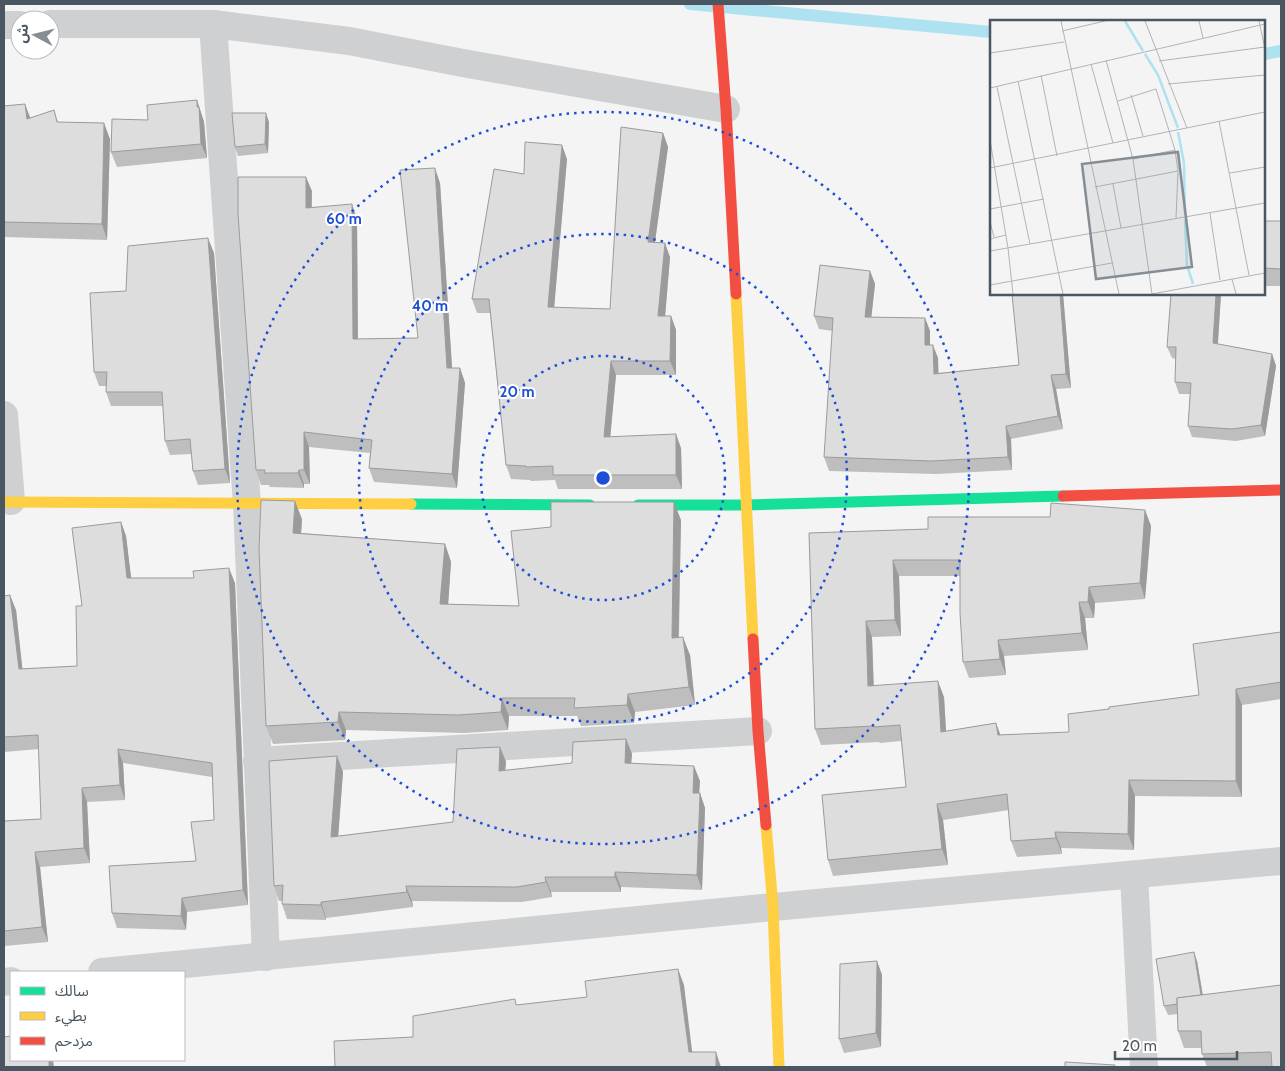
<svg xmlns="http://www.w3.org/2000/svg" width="1285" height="1071" font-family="Cabin,'Noto Sans Arabic',sans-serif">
<rect width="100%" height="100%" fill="#f4f4f4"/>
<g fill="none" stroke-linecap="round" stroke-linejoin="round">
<g stroke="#aee2f0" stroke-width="12">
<polyline points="690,4 991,32"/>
<polyline points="1264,54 1281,51"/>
</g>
<g stroke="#ced0d2" stroke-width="28">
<polyline points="50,24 213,24 349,41 468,64 726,109"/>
<polyline points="213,24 247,504 266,957"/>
<polyline points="4,25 20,25"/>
<polyline points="4,415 11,501"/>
<polyline points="257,761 758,731"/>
<polyline points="1134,876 1144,1067"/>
<polyline points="102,972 773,907 1281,861"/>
<polyline points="4,982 11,981"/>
</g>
<g stroke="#16e098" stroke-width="11">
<polyline points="411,504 590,505"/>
<polyline points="638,505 747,505 1063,496"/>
</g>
<g stroke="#ffcf43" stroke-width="11">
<polyline points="736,294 753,639"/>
<polyline points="4,502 411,504"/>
<polyline points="766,825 773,907 779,1067"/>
</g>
<g stroke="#f24e42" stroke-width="11">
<polyline points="718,4 726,109 736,294"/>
<polyline points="1063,496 1281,490"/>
<polyline points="753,639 758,731 766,825"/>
</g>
</g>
<g fill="#bebebf">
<polygon points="197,100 204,122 207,158 117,167 111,152 148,120"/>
<polygon points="25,104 30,118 54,110 58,122 110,139 107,240 4,237 4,106"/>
<polygon points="269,122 268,153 238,156 235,147"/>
<polygon points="663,133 668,147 655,242 670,257 665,316 671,316 676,330 676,375 616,375 610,437 681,448 682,489 558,489 555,480 531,481 530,480 511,479 506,465 490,313 477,313 472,299 524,174 567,159 554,307 610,309"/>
<polygon points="440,183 452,368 460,368 465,383 457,488 374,482 369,468 370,453 309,447 310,484 304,484 304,488 270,487 269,485 261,485 256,470 312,191 312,207 357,219 358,339 418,338"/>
<rect x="1264" y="221" width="17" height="65"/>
<polygon points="214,253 230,483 198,485 193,471 191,454 170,455 165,441 163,406 111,406 106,392 106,386 99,386 94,372 126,291"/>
<polygon points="870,271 875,284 871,317 925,318 930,331 930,345 938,358 938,373 1019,365 1012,294 1063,294 1071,388 1056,389 1063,429 1011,439 1012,470 936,474 829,471 824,457 833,331 819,329 814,316"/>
<polygon points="1221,294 1218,344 1272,354 1276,366 1265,436 1236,441 1192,437 1188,426 1190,394 1179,394 1175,382 1176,359 1172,358 1167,347"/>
<polygon points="1145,510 1151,526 1145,599 1095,603 1094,618 1085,618 1088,650 1004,656 1006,675 969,678 963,662 960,576 899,576 901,636 872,637 874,686 944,697 946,731 996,723 1000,735 1069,732 1109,709 1199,695 1281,632 1281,699 1242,705 1242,797 1135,796 1134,850 1061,848 1062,854 1017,857 1011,841 1009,810 943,820 948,865 833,876 828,860 906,787 901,741 880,743 879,742 821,745 815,729 809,533 928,529 1050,517"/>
<polygon points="302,519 301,533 445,544 451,562 448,604 519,606 681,520 679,638 690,655 695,705 635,712 634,723 581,726 577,716 509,716 508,730 465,733 346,730 345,740 273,744 266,726"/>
<polygon points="121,522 126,536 131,578 235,583 248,905 187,912 186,930 117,928 112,913 196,861 214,820 212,777 123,763 125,800 87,802 90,863 40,867 48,942 4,946 4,821 41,819 39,749 4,752 4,596 16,610 22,669 77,666 82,606"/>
<polygon points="626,739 632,754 631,763 700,781 699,793 700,793 705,808 702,890 621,887 621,892 551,892 552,897 522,902 412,901 413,907 326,918 326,920 287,919 282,904 282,901 279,901 274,886 337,756 343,772 338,836 453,822 500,747 506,762 505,770 572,763"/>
<polygon points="877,961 882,975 881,1047 844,1053 839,1039"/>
<polygon points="1197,961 1203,995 1281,985 1281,1067 1207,1067 1202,1054 1201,1048 1184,1048 1178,1031 1178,1014 1168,1015 1164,1006"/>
</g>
<g fill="#9b9b9b">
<polygon points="197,100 204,122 207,158 201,144"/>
<polygon points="25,104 31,120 27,119"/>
<polygon points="266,113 269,122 268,153 265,144"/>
<polygon points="104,123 110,139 107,240 102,224"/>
<polygon points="663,133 668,147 653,256 648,242"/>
<polygon points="562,145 567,159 553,321 548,307"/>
<polygon points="435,168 440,183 453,382 447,368"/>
<polygon points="306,177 312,191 311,222 306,208"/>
<polygon points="352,204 357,219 358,354 353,339"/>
<polygon points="208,238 214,253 230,483 225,469"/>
<polygon points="665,243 670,257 664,330 658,316"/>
<polygon points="870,271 875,284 870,330 865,317"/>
<polygon points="1060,294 1063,294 1071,388 1066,374"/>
<polygon points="1216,294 1221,294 1217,355 1213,343"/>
<polygon points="671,316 676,330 676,375 670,361"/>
<polygon points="925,318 930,331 930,358 925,345"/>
<polygon points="933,345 938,358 939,387 934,374"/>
<polygon points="1272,354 1276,366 1265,436 1261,425"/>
<polygon points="611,361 616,375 609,451 604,437"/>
<polygon points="460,368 465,383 457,488 452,474"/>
<polygon points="1051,375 1056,389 1063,429 1058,416"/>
<polygon points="1006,426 1011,439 1012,470 1008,457"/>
<polygon points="304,432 309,447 310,484 304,470"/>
<polygon points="676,434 681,448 682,489 676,475"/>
<polygon points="299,470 304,484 304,488 298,473"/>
<polygon points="295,501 302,519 300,551 293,533"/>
<polygon points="674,502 681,520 678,657 672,638"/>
<polygon points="1145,510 1151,526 1145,599 1140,583"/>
<polygon points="121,522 126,536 133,593 127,578"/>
<polygon points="445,544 451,562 447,622 440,604"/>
<polygon points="893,560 899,576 901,636 895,620"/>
<polygon points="229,568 235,583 248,905 243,890"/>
<polygon points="1089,587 1095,603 1094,618 1088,602"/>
<polygon points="10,595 16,610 24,683 19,669"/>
<polygon points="1079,602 1085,618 1088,650 1082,633"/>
<polygon points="866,621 872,637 874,702 868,686"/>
<polygon points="683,637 690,655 695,705 689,687"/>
<polygon points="998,640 1004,656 1006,675 1000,659"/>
<polygon points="938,681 944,697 947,748 941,732"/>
<polygon points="1236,689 1242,705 1242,797 1236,781"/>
<polygon points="628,694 635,712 634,723 627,705"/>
<polygon points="502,698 509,716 508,730 501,712"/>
<polygon points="339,712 346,730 345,740 338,722"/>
<polygon points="996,723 1002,739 998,735"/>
<polygon points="626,739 632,754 630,778 625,763"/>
<polygon points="500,747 506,762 504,786 499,771"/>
<polygon points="118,749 123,763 125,800 120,785"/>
<polygon points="337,756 343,772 337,852 331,837"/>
<polygon points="694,766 700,781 698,808 693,793"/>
<polygon points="1129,780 1135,796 1134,850 1128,834"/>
<polygon points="82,788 87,802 90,863 84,848"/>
<polygon points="700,793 705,808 702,890 697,875"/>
<polygon points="937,804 943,820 948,865 942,849"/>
<polygon points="1055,832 1061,848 1062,854 1056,838"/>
<polygon points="35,852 40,867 48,942 42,927"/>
<polygon points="615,872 621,887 621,892 615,877"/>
<polygon points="545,877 551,892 552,897 546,882"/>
<polygon points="406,886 412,901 413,907 407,892"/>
<polygon points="182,898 187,912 186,930 181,916"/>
<polygon points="321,902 326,918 326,920 321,905"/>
<polygon points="1194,952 1197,961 1205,1009 1202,1000"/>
<polygon points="877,961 882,975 881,1047 876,1033"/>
<polygon points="678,969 684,985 694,1067 689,1052"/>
<polygon points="716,1052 721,1067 716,1067"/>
<polygon points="49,1060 53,1060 54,1067 49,1067"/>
</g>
<g fill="#ddddde" stroke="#9b9b9b">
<polygon points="197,100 197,107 199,107 201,144 111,152 112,119 148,120 147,105"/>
<polygon points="25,104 27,119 54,110 57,122 104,123 102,224 4,222 4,106"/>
<polygon points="232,113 266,113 265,144 235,147"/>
<polygon points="621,127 663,133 648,242 665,243 658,316 671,316 670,361 611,361 604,437 676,434 676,475 553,475 553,466 526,467 526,466 506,465 489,299 472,299 494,169 524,174 525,142 562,145 548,307 610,309"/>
<polygon points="435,168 447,368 460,368 452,474 369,468 372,440 304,432 304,470 299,470 298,473 264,473 265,470 256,470 238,214 238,177 306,177 306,208 352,204 353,339 418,338 400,170"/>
<polygon points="1264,221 1281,221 1281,269 1264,268"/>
<polygon points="208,238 225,469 193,471 190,439 165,441 162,392 106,392 107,372 94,372 90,293 126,291 128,246"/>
<polygon points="820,265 870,271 865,317 925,318 925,345 933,345 934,374 1019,365 1012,294 1060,294 1066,374 1051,375 1058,416 1006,426 1008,457 931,461 824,457 833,318 814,316"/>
<polygon points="1171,294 1216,294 1213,343 1272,354 1261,425 1232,429 1188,426 1191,383 1175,382 1176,347 1167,347"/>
<polygon points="261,500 295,501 293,533 445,544 440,604 519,606 511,531 551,527 551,502 674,502 672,638 683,637 689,687 628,694 627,705 574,708 575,698 502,698 501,712 458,715 339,712 338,722 266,726 259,549"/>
<polygon points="1051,503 1145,510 1140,583 1089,587 1088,602 1079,602 1082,633 998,640 1000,659 963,662 960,613 960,560 893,560 895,620 866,621 868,686 938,681 941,732 996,723 998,735 1069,732 1068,714 1109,709 1109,707 1199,695 1193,644 1281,632 1281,682 1236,689 1236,781 1129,780 1128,834 1055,832 1056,838 1011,841 1007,794 937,804 942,849 828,860 822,795 906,787 900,725 874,727 874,726 815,729 809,533 928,529 928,517 1050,517"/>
<polygon points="121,522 127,578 194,578 193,571 229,568 243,890 182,898 181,916 112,913 109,866 196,861 191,822 214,820 212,763 118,749 120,785 82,788 84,848 35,852 42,927 4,931 4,821 41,819 38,735 4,737 4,596 10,595 19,669 77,666 76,606 82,606 72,528"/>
<polygon points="626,739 625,763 694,766 693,793 700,793 697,875 615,872 615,877 545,877 546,882 517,887 406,886 407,892 321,902 321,905 282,904 283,885 274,886 269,761 337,756 331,837 453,822 457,749 500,747 499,771 572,763 573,742"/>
<polygon points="1194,952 1201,995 1177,998 1177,1004 1164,1006 1156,959"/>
<polygon points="877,961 876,1033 839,1039 840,964"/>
<polygon points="678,969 689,1052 716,1052 716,1067 335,1067 334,1041 413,1037 413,1016 515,999 516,1005 587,997 585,981"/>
<polygon points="1281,985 1281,1067 1272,1067 1271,1052 1202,1054 1201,1031 1178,1031 1177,998"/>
<polygon points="11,1036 11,1060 49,1060 49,1067 4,1067 4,1037"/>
<polygon points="1065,1062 1115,1065 1115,1067 1065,1067"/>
</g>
<g fill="none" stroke="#1d4ed8" stroke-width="2.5" stroke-dasharray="2.5 5">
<circle cx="603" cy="478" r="122"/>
<circle cx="603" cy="478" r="244"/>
<circle cx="603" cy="478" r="366"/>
</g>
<g transform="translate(990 20)">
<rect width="275" height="275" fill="#f4f4f4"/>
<path fill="none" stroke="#aee2f0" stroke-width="2.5" d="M 135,1 L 153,31M 155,34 L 168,55 L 188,108M 188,112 L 194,143 L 195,195M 195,199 L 197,245 L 203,264"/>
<path fill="none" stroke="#b0b5b9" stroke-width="1" d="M 71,1 L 129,274M 155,1 L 197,108M 209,1 L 213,18M 269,1 L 275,29M 72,11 L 115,1M 0,33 L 74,22M 116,40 L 143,139 L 162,274M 169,41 L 275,27M 101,44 L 123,123M 51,55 L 67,136M 28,61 L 73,274M 178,64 L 275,55M 7,67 L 40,224M 0,68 L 275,4M 141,75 L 153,116M 128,81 L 166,69 L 185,130 L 188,151 L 186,198M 229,101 L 259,255M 0,120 L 18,228 L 23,274M 143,139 L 185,130M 0,148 L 275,92M 240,153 L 275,147M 123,164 L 131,208M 105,167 L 188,151M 0,189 L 54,179M 220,193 L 230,260M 0,202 L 4,217M 0,219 L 16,215M 0,231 L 275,183M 242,259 L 246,274M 0,265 L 122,243M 162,274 L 275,253"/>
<path fill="#868d94" fill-opacity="0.15" stroke="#868d94" stroke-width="2.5" d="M 188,132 L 202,247 L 106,259 L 92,144 Z"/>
<rect width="275" height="275" fill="none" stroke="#4a5661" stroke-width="2.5"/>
</g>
<circle cx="603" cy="478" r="8" fill="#1d4ed8" stroke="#fff" stroke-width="2.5"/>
<g font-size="15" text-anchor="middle" font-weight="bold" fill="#1d4ed8" stroke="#fff" stroke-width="4" stroke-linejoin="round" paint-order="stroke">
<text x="344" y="224">60 m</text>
<text x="430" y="311">40 m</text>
<text x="517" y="397">20 m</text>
</g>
<rect width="1285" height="1071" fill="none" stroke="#4a5661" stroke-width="10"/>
<rect x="10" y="971" width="175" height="90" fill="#ffffff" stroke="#b7bbc0"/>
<rect x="20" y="987" width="25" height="8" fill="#16e098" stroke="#b7bbc0"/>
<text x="55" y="996" font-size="15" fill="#4a5661">سالك</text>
<rect x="20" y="1012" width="25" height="8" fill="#ffcf43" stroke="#b7bbc0"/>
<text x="55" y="1021" font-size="15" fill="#4a5661">بطيء</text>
<rect x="20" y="1037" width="25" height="8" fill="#f24e42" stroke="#b7bbc0"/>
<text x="55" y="1046" font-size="15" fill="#4a5661">مزدحم</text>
<g transform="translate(35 35) rotate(277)"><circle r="24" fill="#ffffff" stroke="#b7bbc0"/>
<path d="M0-4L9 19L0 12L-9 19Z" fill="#868d94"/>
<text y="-8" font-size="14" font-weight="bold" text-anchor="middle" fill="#4a5661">ش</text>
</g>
<path d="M1115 1051v8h122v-8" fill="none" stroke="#4a5661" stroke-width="2.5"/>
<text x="1122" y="1051" font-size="15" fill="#4a5661" stroke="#ffffff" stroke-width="4" paint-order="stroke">20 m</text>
</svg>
